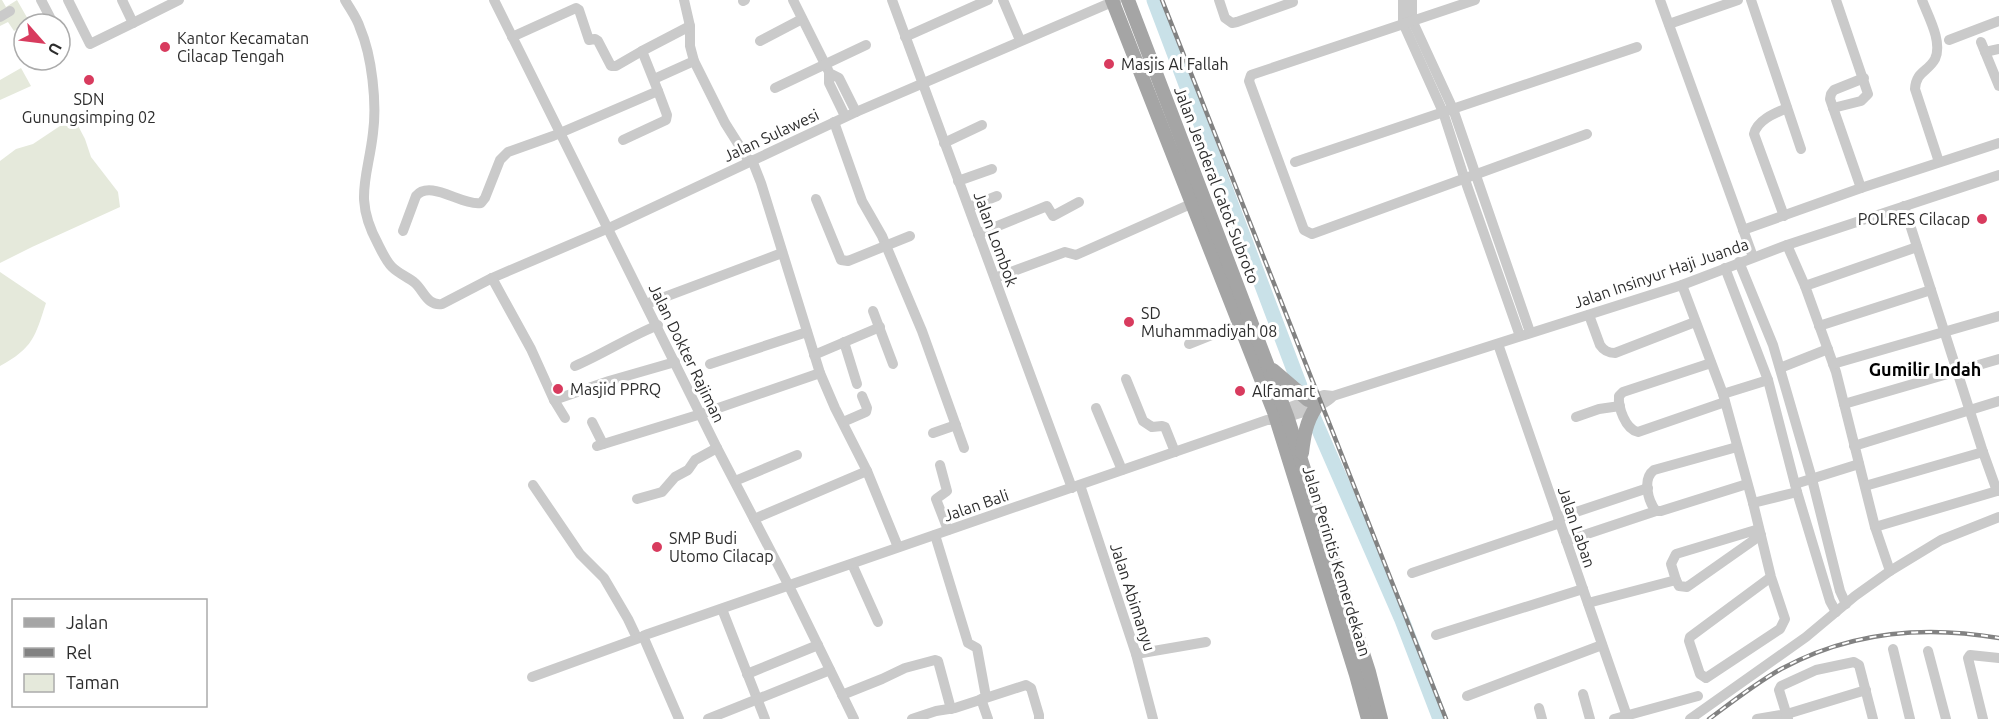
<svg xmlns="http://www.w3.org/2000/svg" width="1999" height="719" font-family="Ubuntu,sans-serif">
<rect width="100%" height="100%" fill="#fff"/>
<g fill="#e5e9db">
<polygon points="0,0 2,0 6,7 17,0 29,21 14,31 8,22 0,26"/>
<polygon points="21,68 31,86 0,100 0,80"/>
<polygon points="75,120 85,139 91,157 118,192 120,207 32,247 0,263 0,161 16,149 33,144 63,124"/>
<path d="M 0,272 L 46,303 C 35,337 33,348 0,366 Z"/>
</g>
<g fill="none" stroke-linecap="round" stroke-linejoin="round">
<g stroke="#c9e1e8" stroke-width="15">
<polyline points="1154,0 1300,386"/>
<polyline points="1312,414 1402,620 1440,719"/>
</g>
<g stroke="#cacaca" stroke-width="10">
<polyline points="41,0 52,21"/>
<polyline points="68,0 90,44 133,23 122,0"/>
<path d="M 345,0 C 350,9 357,18 360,28 C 372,56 377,103 373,133 C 368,178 353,198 378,244 C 382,252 386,261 392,267 C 399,274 408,277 415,283 C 424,291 427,306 442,304 L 492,278 L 609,228 L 856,112 L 1117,0"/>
<polyline points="494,0 717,448 789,586 854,719"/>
<polyline points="684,0 690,26 690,46 694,61 725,123 749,161"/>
<polyline points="793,0 828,70"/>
<polyline points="892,0 1072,488"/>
<polyline points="1003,0 1020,40"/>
<polyline points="1219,0 1225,18 1232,23 1237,22 1293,2"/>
<polyline points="1403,0 1403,23 1443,112 1464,177 1520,336"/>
<polyline points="1412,0 1412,20 1453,109 1530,332"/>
<polyline points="1475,0 1251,75 1249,81 1304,230 1312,234 1587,134"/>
<polyline points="1660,0 1753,257"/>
<polyline points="1751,0 1801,149"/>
<path d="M 1922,0 C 1928,16 1943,42 1935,59 C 1928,72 1916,71 1915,89 L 1939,162"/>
<polyline points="743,1 745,0"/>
<polyline points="0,17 10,11"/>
<polyline points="133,23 179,0"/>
<polyline points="1669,24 1738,0"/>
<polyline points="512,37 576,8 579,10 589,40 595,39 598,41 611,66 616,66 642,51"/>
<polyline points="905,37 988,0"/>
<polyline points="1949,40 1999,21"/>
<polyline points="760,41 802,19"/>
<polyline points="1981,42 1999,86"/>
<polyline points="1985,52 1999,49"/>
<polyline points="654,79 694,61"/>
<polyline points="775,88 866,45"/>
<polyline points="1833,108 1861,101 1868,94 1836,0"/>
<polyline points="845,116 829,83 829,73 839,78 856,112"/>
<polyline points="834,122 862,201 882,236 922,331 964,448"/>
<polyline points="623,140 666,120 667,115 658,91"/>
<polyline points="944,143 982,125"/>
<polyline points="752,160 761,183 820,373 835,408 867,471 898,547"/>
<polyline points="1295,162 1637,47"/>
<polyline points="958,181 992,169"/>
<polyline points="1861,188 1830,99 1831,94 1834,90 1864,78"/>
<polyline points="816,199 841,260 848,261 910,236"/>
<polyline points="1904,206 1983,452 1997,491 1999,490"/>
<polyline points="969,207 997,196"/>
<path d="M 1784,216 L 1754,134 C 1757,120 1775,113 1787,108"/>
<polyline points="1743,230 1861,188 1999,143"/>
<path d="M 403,231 L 416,196 C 430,179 462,206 481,203 L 485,198 L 500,160 L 508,152 L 553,136 L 658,91 L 642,51 L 690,26"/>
<polyline points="978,234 1047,206 1053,216 1079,202"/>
<polyline points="1787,245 1805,286 1836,372 1875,527 1890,571"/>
<polyline points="1739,262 1773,345 1812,479 1840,591 1846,604"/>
<polyline points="1725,268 1768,380 1797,492 1830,601 1836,612"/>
<polyline points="492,278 531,349 554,400 565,418"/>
<polyline points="995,278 1065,252 1076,255 1193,203"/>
<polyline points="1682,285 1723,394 1753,503 1771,577 1785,619 1780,629 1706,678 1700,674 1689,641 1690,637 1771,577"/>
<polyline points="1805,286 1917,247"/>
<polyline points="646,304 782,253"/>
<polyline points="873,311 893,364"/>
<path d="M 1589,315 L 1600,345 C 1604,351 1608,353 1615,353 L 1695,322"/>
<polyline points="1819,326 1931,290"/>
<polyline points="844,342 857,384"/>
<polyline points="1189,344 1239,324"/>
<polyline points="1498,344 1628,719"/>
<polyline points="814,355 880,327"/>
<path d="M 1711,363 L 1623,392 L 1619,396 C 1618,407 1625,429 1638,432 L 1725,402"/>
<polyline points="710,364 807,332"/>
<polyline points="1833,364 1999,316"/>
<path d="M 575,366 C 603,354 629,337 658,325"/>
<polyline points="1780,368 1828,349"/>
<polyline points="1126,379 1143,421 1152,427 1162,426 1165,427 1175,452"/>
<polyline points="1723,394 1768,380"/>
<polyline points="554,400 609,381 675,362"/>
<polyline points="1844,404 1999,359"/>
<polyline points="1096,408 1122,470"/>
<polyline points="1279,411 1324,395 1333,396"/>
<polyline points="1576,417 1599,409 1620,406"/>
<polyline points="592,422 603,444"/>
<polyline points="843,422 866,412 867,408 862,396"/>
<polyline points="933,433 956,425"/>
<polyline points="597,446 701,414 820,373"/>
<polyline points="1854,446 1999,401"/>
<path d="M 1737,447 L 1654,470 C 1642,479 1648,501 1656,511 L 1661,511 L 1747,484"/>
<polyline points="940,465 947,491 936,499 948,530"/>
<polyline points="735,481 797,455"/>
<polyline points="1795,484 1859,464"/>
<polyline points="533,485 580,554 604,578 628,619 637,638"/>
<polyline points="1080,485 1136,654 1153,719"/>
<polyline points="1865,486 1983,452"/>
<polyline points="637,499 662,492 675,477 688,470 695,460 717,448"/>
<polyline points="1753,503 1797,492"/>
<polyline points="1558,518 1648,488"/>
<polyline points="754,519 867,471"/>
<polyline points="1875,527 1997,491"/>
<polyline points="1759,529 1676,554 1671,564 1676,580 1679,586 1687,587 1761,535"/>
<polyline points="935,535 968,643 977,648 986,697"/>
<polyline points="1566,541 1656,511"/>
<polyline points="852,564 878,622"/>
<polyline points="1412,573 1560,523"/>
<polyline points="1588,603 1676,580"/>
<polyline points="722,609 765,719"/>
<polyline points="1436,635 1583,589"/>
<polyline points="1893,649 1910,719"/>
<polyline points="1928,651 1946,719"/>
<polyline points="1136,654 1206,642"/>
<polyline points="747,674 818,645"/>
<polyline points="532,677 642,637"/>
<polyline points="1583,694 1590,719"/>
<polyline points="842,695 882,679 905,668 935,660 938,661 951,709"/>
<polyline points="1467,696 1602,645"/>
<polyline points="981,699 988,719"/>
<polyline points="1539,708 1542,719"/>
<path d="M 679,719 L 643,636 L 648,634 L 1267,420 C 1282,420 1323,408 1333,396 L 1682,285 L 1787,245 L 1999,175"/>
<polyline points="708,719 830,670"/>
<polyline points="912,719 936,711 955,708 1026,685 1031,688 1039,715 1039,719"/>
<polyline points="1614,719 1698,696"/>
<polyline points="1690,719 1806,637 1855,596 1890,571 1941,540 1999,517"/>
<polyline points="1757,719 1787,714 1866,690"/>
<polyline points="1788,719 1779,690 1781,686 1816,670 1854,662 1859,665 1873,719"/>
<polyline points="1983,719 1968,658 1970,655 1999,658"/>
</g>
<g stroke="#a5a5a5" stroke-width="14">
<polyline points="1112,0 1274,412 1356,675 1368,719"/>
<polyline points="1128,0 1287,416 1369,672 1381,719"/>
<polyline points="1273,370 1308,400"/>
<path d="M 1302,453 C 1304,436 1306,422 1316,407"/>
</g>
<defs>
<g id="rail">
<polyline points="1162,0 1446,719"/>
<path d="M 1709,719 C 1732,702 1756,683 1781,669 C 1849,632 1924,625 1999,638"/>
</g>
</defs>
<use href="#rail" stroke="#828282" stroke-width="4.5"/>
<use href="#rail" stroke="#fff" stroke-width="2" stroke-dasharray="7" stroke-linecap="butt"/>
</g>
<g fill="#d83b5e" stroke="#fff" stroke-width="2">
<circle cx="165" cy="47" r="6"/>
<circle cx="1109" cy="64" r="6"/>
<circle cx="89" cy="80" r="6"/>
<circle cx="1982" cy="219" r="6"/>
<circle cx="1129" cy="322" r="6"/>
<circle cx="558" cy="389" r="6"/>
<circle cx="1240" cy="391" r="6"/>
<circle cx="657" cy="547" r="6"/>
</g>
<g text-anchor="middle" stroke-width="6" stroke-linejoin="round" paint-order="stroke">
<g font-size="16" fill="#2d2d2d" stroke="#fff" text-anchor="start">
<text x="177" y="44">Kantor Kecamatan<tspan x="177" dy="18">Cilacap Tengah</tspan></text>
<text x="1121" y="70">Masjis Al Fallah</text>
<text x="89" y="105" text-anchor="middle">SDN<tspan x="89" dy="18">Gunungsimping 02</tspan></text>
<text x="1970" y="225" text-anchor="end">POLRES Cilacap</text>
<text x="1141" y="319">SD<tspan x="1141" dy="18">Muhammadiyah 08</tspan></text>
<text x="570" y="395">Masjid PPRQ</text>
<text x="1252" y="397">Alfamart</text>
<text x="669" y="544">SMP Budi<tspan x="669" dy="18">Utomo Cilacap</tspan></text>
</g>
<g font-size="16" fill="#2d2d2d" stroke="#fff">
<text transform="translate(771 135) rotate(-25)" y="6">Jalan Sulawesi</text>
<text transform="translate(1217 185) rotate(69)" y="6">Jalan Jenderal Gatot Subroto</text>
<text transform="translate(996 239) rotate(70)" y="6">Jalan Lombok</text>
<text transform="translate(1661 273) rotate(-19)" y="6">Jalan Insinyur Haji Juanda</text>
<text transform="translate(687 353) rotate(64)" y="6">Jalan Dokter Rajiman</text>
<text transform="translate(976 505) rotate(-19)" y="6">Jalan Bali</text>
<text transform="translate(1577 527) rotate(71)" y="6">Jalan Laban</text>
<text transform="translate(1337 561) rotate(73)" y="6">Jalan Perintis Kemerdekaan</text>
<text transform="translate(1133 597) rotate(72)" y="6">Jalan Abimanyu</text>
</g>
<g font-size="18" font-weight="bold" fill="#000" stroke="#fff">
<text x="1925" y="376">Gumilir Indah</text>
</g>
</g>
<rect x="12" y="599" width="195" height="108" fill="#ffffff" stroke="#ababab" stroke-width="1.5"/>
<rect x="24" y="618" width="30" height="9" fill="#a5a5a5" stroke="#ababab" stroke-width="1.5"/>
<text x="66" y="629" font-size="18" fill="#2d2d2d">Jalan</text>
<rect x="24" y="648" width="30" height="9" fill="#828282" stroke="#ababab" stroke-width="1.5"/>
<text x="66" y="659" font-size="18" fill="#2d2d2d">Rel</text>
<rect x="24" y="674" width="30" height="18" fill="#e5e9db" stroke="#ababab" stroke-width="1.5"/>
<text x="66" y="689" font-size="18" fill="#2d2d2d">Taman</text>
<g transform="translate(42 42) rotate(118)"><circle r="28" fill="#ffffff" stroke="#ababab" stroke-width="1.5"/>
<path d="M0-4.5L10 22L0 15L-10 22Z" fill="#d83b5e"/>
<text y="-9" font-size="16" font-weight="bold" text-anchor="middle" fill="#2d2d2d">U</text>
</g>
</svg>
